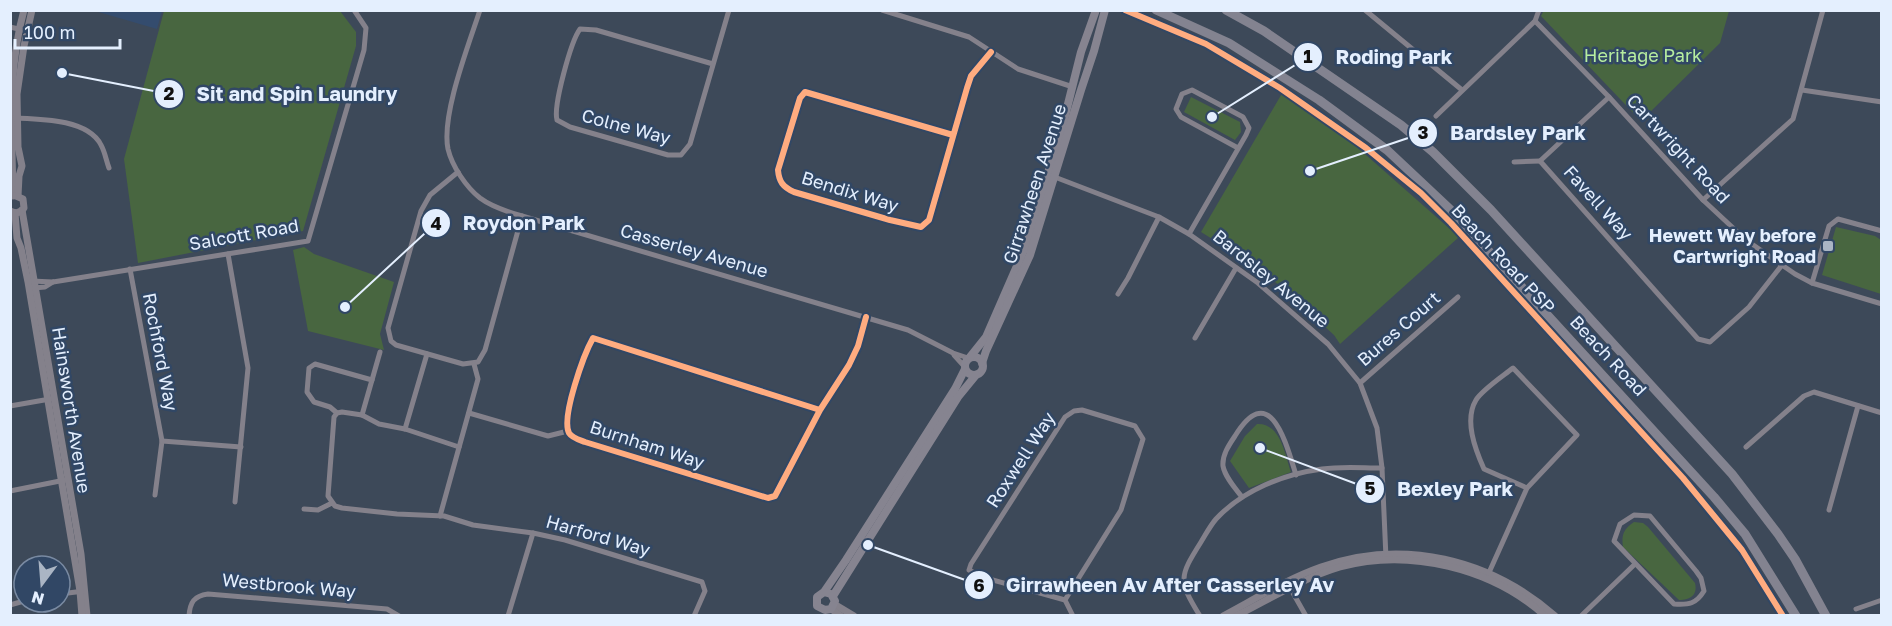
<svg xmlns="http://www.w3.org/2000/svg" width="1892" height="626" font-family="'Golos Text',sans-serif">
<rect width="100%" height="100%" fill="#3d4959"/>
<polygon fill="#344c6e" points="95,11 162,11 157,29"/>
<g fill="#486640">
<polygon points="1544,10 1729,10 1729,11 1720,43 1641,121 1541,16"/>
<polygon points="164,11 340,11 356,32 356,46 303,231 138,263 124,159"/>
<polygon points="1284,90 1315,110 1459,237 1340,344 1334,335 1262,270 1201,232"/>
<polygon points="1191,97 1240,122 1241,132 1235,140 1184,112"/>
<polygon points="1836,227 1875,236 1881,240 1881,294 1822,275"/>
<polygon points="304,247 314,254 394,282 380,334 384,350 308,331 293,250"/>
<path d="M 1257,424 C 1281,423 1285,455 1291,472 L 1249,488 L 1230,461 L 1245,436 Z"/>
<path d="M 1634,522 L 1643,523 L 1648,527 L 1695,583 C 1698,595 1690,600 1679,600 L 1623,547 C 1621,534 1624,529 1634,522 Z"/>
</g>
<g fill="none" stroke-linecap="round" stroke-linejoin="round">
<g stroke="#84818b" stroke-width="5">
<path d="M 480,10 C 469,44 441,115 448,149 C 452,166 466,187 480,198 C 492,207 508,212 522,216 L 908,330 L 953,353 L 968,358"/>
<polyline points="882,10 969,37 1018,69 1073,87"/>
<polyline points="1365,10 1462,90"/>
<polyline points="1535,21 1609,97 1703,200 1746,240 1795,274 1812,283 1882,304"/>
<polyline points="10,27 27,31"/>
<path d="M 713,64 L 596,30 L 580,29 C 571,41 553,106 557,120 L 570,127 L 668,155 L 681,155 L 690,144 L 729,10"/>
<polyline points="1802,90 1882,102"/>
<polyline points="1609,97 1540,161 1698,339 1710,342 1749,307 1782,265"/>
<polyline points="1436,116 1535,21 1539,10"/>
<path d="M 15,118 C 40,119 88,119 101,145 C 105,152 106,160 109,168"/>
<path d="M 953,135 L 805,92 L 800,98 L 778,170 C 779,182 783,187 794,192 L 890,220 L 921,227 L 929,220 L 967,88 L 971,76 L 991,52"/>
<polyline points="1514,162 1540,161"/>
<polyline points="458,172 430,195 421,211 388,328 391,341 396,345 463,364 478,362 485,350 522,216"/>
<polyline points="1052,176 1159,217 1189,234 1258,283 1328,344 1360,383 1377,428 1382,468 1386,558"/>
<polyline points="1703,200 1793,119 1823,10"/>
<polyline points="1189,234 1246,135 1249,128 1243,117 1192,90 1182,94 1176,109 1181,117 1238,148"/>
<polyline points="228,254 248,368 235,502"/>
<polyline points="130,269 162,441 155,495"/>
<polyline points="31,281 53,282 308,241 364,50 366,28 354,10"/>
<polyline points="1812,283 1829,226 1838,219 1882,231"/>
<polyline points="33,288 45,287 53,282"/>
<polyline points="1118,294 1128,278 1159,217"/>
<polyline points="1195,338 1236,268"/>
<polyline points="954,355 964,366"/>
<polyline points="1360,383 1458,297"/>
<polyline points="10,406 50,399"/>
<path d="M 820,410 L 593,338 C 584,354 561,417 569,433 C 572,438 580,440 585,442 L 768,498 L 775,496 L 820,410 L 849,365 L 858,346 L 866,317"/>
<polyline points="337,413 330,407 314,402 307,392 309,368 315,364 372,380"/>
<polyline points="469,413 548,436 568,431"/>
<polyline points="362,415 380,352"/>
<polyline points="405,429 427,354"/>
<polyline points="162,441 241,447"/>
<polyline points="459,447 405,429 379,424 362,415 342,412 337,413 334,417 328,496 335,506 342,508 397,514 444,516 473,525 533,533"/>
<polyline points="1746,447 1804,396 1814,392 1882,413"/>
<polyline points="10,491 65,480"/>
<path d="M 1242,497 C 1235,488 1225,477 1223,466 C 1222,455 1229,445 1235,436 C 1270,379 1286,443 1296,475"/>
<polyline points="304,509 318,510 332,503"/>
<polyline points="1829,510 1858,406"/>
<path d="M 1634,515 L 1650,516 L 1696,571 L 1701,578 L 1704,591 C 1696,604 1689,605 1674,604 L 1614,541 L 1620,524 Z"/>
<polyline points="440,516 478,379 474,364"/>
<path d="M 1487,577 L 1527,488 L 1577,435 L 1513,368 C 1503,376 1482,390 1476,400 C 1464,420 1475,449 1484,469 L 1527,488"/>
<polyline points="1289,586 1306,616"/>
<polyline points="60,594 84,591"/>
<polyline points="1065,600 1121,510 1143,439 1135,426 1082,410 1074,411 1065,417 971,564 969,570 982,577 1065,600 1073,616"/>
<polyline points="10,605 24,601"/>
<polyline points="1856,609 1882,600"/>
<path d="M 189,616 C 190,602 194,596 208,594 L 387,609 L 399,616"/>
<polyline points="508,616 533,533 565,540 702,582 705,591 694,616"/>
<path d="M 1200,616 C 1178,580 1179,577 1201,542 C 1206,534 1210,526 1216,519 C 1243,490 1284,474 1322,469 C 1342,466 1362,468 1382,468"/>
<polyline points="1581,616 1635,564"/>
</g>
<g stroke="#84818b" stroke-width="7">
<path d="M 13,196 C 12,134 7,71 24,10"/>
<polyline points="18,196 19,176 22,166 18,147 17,94 24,46 32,10"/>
<polyline points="22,210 81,554 87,616"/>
<path d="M 10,211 C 16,214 21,213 24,208 L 23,199 L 16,196"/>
<polyline points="15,213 17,238 21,248 28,282 80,591 82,616"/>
<polyline points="834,604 854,616"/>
<polyline points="831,609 841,616"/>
<path d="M 1223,616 C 1255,599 1287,579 1321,567 C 1403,538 1490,559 1555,616"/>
<path d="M 1236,616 C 1270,599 1303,578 1340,567 C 1409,548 1492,568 1545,616"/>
</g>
<g stroke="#868490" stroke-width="8">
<circle cx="974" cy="366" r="9"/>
<polyline points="970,357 986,337 1027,243 1064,120 1081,52 1096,10"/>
<polyline points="982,363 986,351 1030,255 1081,90 1094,51 1105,10"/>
<polyline points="824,592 831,594 835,601 831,609 825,610 817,606 817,597 824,592 846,560 955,389 965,369"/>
<polyline points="833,596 958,397 976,375"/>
</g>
<g stroke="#838390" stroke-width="9">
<polyline points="1156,10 1229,43 1319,100 1387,150 1453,212 1714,497 1745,534 1796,616"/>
<polyline points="1226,10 1264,31 1401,125 1433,152 1491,210 1732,474 1778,534 1795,559 1826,616"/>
</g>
<defs>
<g id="cycleway">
<polyline points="1125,10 1206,44 1280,88 1366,148 1421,193 1451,223 1683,478 1742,550 1783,616"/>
<path d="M 953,135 L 805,92 L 800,98 L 778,170 C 779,182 783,187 794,192 L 890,220 L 921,227 L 929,220 L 967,88 L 971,76 L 991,52"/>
<path d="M 820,410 L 593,338 C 584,354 561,417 569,433 C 572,438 580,440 585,442 L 768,498 L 775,496 L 820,410 L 849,365 L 858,346 L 866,317"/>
</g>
</defs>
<use href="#cycleway" stroke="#314765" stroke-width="10"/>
<use href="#cycleway" stroke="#ffac80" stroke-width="6"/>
</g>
<rect fill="#aab5c4" stroke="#314765" stroke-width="2" x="1822" y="240" width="12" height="12" rx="3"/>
<g text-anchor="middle" stroke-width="5" stroke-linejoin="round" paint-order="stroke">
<g font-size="18" fill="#b7ed9f" stroke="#314765">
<text x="1643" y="62">Heritage Park</text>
</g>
<g font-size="18" fill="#e4effe" stroke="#314765">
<text transform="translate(626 127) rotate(15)" y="6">Colne Way</text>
<text transform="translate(1678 149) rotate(47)" y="6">Cartwright Road</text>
<text transform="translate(1035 184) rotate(-72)" y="6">Girrawheen Avenue</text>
<text transform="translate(850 192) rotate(17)" y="6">Bendix Way</text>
<text transform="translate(1598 203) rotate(48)" y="6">Favell Way</text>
<text transform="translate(244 235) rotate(-10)" y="6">Salcott Road</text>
<text transform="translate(694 251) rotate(16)" y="6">Casserley Avenue</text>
<text transform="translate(1503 259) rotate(47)" y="6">Beach Road PSP</text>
<text transform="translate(1271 279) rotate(39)" y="6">Bardsley Avenue</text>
<text transform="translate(1399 329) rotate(-41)" y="6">Bures Court</text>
<text transform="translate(160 352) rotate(79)" y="6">Rochford Way</text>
<text transform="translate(1608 356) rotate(47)" y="6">Beach Road</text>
<text transform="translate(71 410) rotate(81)" y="6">Hainsworth Avenue</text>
<text transform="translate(647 445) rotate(18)" y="6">Burnham Way</text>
<text transform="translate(1021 460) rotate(-57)" y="6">Roxwell Way</text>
<text transform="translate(598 536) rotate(16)" y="6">Harford Way</text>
<text transform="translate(289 586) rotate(5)" y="6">Westbrook Way</text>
</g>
<g font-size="18" font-weight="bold" fill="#e4effe" stroke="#314765" text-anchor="end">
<text x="1816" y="242">Hewett Way before<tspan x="1816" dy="21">Cartwright Road</tspan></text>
</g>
</g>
<path fill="none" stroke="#e4effe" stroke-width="2" d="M1212 117L1308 57M62 73L169 94M1310 171L1423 133M345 307L436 223M1260 448L1370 489M868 545L979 585"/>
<g fill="#e4effe" stroke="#314765" stroke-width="2">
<circle cx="1212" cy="117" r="6"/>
<circle cx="62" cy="73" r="6"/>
<circle cx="1310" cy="171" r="6"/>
<circle cx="345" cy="307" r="6"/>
<circle cx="1260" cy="448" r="6"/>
<circle cx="868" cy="545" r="6"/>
<circle cx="1308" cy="57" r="15"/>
<circle cx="169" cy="94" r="15"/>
<circle cx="1423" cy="133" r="15"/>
<circle cx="436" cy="223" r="15"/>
<circle cx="1370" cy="489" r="15"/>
<circle cx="979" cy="585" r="15"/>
</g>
<g font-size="18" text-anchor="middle" font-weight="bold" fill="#111">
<text x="1308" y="63">1</text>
<text x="169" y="100">2</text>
<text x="1423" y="139">3</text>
<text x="436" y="230">4</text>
<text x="1370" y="495">5</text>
<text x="979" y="592">6</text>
</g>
<g font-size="20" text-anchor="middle" font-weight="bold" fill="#e4effe" stroke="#314765" stroke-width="5" stroke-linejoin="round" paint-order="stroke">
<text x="1394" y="64">Roding Park</text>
<text x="297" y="101">Sit and Spin Laundry</text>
<text x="1518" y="140">Bardsley Park</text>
<text x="524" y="230">Roydon Park</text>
<text x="1455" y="496">Bexley Park</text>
<text x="1170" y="592">Girrawheen Av After Casserley Av</text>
</g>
<rect width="1892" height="626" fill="none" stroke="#e4effe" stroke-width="24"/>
<g transform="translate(42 584) rotate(196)"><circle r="28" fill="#314765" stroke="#798aa2" stroke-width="1.5"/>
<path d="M0-4.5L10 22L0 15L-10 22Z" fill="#aab5c4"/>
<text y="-9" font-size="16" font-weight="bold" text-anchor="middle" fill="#e4effe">N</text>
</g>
<path d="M15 39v9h105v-9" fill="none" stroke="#e4effe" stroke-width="3"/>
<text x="24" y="39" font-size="18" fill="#e4effe" stroke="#314765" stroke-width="4.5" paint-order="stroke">100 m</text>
</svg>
